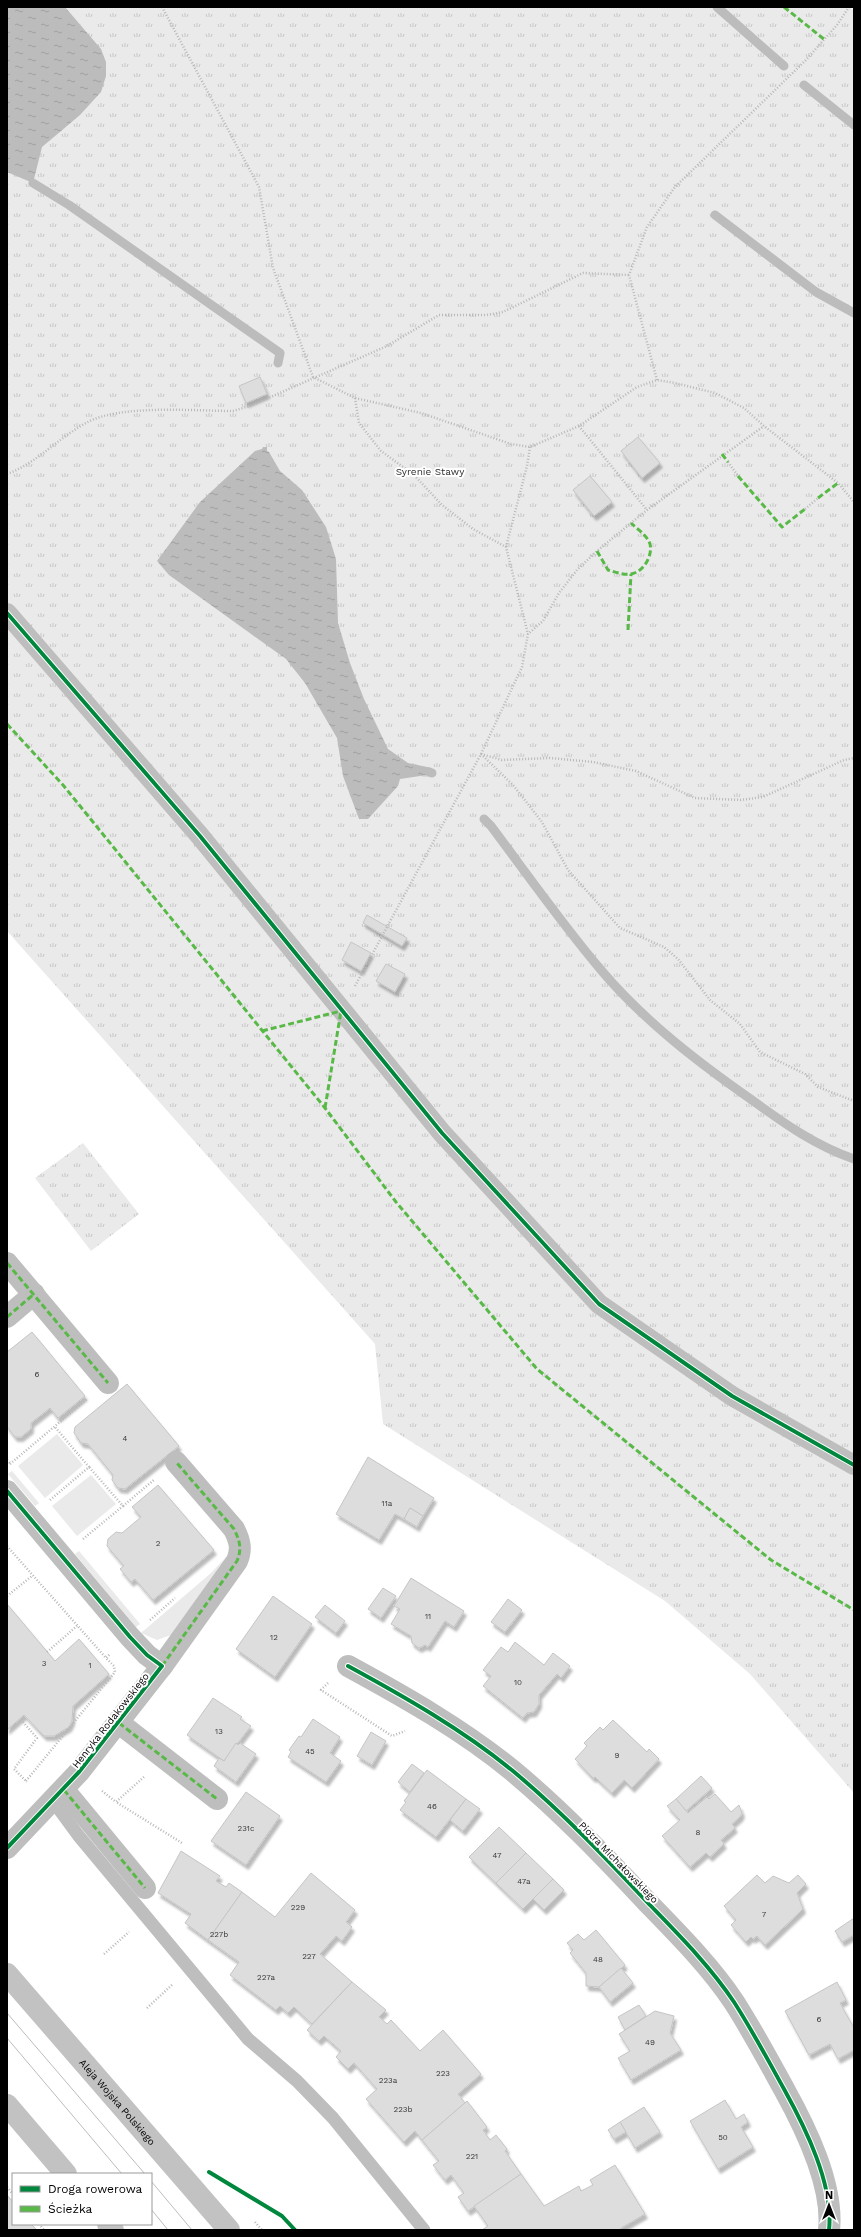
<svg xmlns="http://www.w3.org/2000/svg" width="861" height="2237" font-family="'Work Sans',sans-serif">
<defs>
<pattern id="park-tufts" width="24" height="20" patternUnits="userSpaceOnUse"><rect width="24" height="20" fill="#eaeaea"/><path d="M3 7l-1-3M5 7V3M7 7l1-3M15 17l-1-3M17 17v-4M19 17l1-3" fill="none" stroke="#c7c7c7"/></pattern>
<pattern id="water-ripples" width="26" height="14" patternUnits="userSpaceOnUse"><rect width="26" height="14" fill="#bcbcbc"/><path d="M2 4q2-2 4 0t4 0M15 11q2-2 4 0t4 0" fill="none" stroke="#a0a0a0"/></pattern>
<filter id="shadow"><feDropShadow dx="2.5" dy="4.5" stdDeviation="1" flood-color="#0004"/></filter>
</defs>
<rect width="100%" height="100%" fill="#fff"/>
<g fill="#eaeaea">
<polygon points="57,1434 83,1465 45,1498 18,1466"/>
<polygon points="12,1471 39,1503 35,1506 8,1474"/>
<polygon points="91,1475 116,1504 77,1536 52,1506"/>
<polygon points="79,1551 140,1624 136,1627 75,1554"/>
<polygon points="226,1557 171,1635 157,1640 141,1633 211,1573"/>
</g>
<g fill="url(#park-tufts)">
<polygon points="7,7 850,7 854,11 854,1793 750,1674 665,1601 383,1424 375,1344 7,931"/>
<polygon points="83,1143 139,1214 91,1251 35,1178"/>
</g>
<g fill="url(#water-ripples)">
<polygon points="7,7 65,7 101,49 106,62 106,76 101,92 80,115 42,147 33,183 7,172"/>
<polygon points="263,447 267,447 267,451 269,452 280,471 302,490 326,527 336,559 338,623 350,663 364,699 388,749 408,763 432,768 427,775 400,779 398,786 368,819 359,819 343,776 337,738 305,683 286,659 169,575 157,561 200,502 255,451 262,449"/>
</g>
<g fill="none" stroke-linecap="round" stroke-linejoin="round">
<g stroke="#bcbcbc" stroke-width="9">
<polyline points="717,7 784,66"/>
<polyline points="804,85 854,125"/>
<polyline points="33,183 69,205 280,353 278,363"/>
<polyline points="715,215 816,292 854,313"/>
<polyline points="429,772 432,773"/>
<path d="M 484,819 L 491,826 C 527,874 562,924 601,970 C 644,1021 699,1063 752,1100 C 785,1124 816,1146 854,1159"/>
</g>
</g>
<g fill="#ddd" stroke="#c5c5c5" filter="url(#shadow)">
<polygon points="260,377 267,394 246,403 239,386"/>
<polygon points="638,437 660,463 642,478 621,451"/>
<polygon points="590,476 612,502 594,516 573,490"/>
<polygon points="367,915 407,938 402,946 363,923"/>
<polygon points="351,942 371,953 361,971 342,960"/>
<polygon points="386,964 405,974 395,992 376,981"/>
<polygon points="32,1332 85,1396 58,1418 50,1408 31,1423 31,1429 21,1437 15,1437 7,1427 7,1352"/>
<polygon points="127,1384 179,1446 125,1489 118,1488 112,1480 113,1475 88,1444 81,1443 74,1433 75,1427"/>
<polygon points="368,1457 434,1498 423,1516 410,1508 404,1519 395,1514 379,1540 336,1514"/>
<polygon points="158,1485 214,1550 153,1600 135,1579 131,1582 120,1569 124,1566 107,1546 108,1539 116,1532 122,1533 141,1517 132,1507"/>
<polygon points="410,1508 423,1516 417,1527 404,1519"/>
<polygon points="411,1578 464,1611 454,1627 445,1621 428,1647 425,1645 419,1648 412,1643 411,1636 391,1624 400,1609 394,1606"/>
<polygon points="383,1588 396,1596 381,1618 368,1609"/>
<polygon points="273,1596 312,1624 275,1677 236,1649"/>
<polygon points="508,1599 522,1610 505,1632 491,1622"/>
<polygon points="7,1604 55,1661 79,1639 109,1674 73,1706 72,1721 69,1727 54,1736 44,1736 24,1715 7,1730"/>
<polygon points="325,1605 345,1621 336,1633 315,1617"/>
<polygon points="515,1642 544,1665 553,1653 570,1666 561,1678 557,1674 539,1695 539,1704 534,1712 527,1713 523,1718 483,1686 491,1676 483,1670 501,1647 508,1652"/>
<polygon points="213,1698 242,1717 240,1719 251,1726 224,1761 187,1735"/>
<polygon points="313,1719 340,1737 330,1753 341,1761 326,1782 288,1757 291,1752 289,1750 299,1736 301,1737"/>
<polygon points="613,1720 647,1752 649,1749 659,1759 632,1788 624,1780 612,1793 595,1777 593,1778 575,1759 587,1746 584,1743 600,1727 603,1730"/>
<polygon points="371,1732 386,1741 372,1765 357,1756"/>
<polygon points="236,1743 238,1745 240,1743 256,1754 236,1782 214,1766 219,1758 224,1761"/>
<polygon points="412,1764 424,1773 410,1792 398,1782"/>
<polygon points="427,1770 466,1799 436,1837 400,1810 406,1802 404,1801"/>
<polygon points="701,1776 712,1788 686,1811 676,1799"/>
<polygon points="246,1792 280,1816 246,1865 211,1841"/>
<polygon points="715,1794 731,1812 739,1805 742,1813 740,1817 732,1824 735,1828 721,1840 724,1844 710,1857 706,1853 690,1867 662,1836 680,1820 667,1806 676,1799 688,1813 707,1797 709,1799"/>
<polygon points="466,1799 480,1809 463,1831 450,1820"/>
<polygon points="499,1827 526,1853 496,1883 469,1857"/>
<polygon points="181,1851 220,1876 216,1881 226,1887 229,1883 242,1892 208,1940 185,1923 191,1914 158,1893"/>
<polygon points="526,1853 553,1879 523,1909 496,1883"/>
<polygon points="311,1873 355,1910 346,1922 352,1927 342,1941 336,1936 320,1954 352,1982 312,2024 294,2007 288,2013 280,2006 276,2010 230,1975 239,1962 208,1940 242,1892 275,1917"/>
<polygon points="757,1875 765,1883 773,1876 789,1883 798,1875 806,1884 797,1893 803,1909 765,1945 757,1936 753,1939 751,1937 746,1942 731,1925 736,1920 724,1906"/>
<polygon points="553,1879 564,1890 544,1910 533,1899"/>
<polygon points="854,1918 854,1935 842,1942 835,1931"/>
<polygon points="596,1930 625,1965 599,1987 586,1986 586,1973 570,1953 573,1950 567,1943 578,1934 584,1940"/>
<polygon points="621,1968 633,1983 610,2002 599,1987"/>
<polygon points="352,1982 386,2010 379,2017 387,2024 391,2020 420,2051 443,2030 481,2074 458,2094 465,2103 422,2140 415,2131 404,2142 366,2099 377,2089 354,2063 348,2069 336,2057 341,2051 324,2036 319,2041 307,2030"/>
<polygon points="837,1982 846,2000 840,2003 854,2028 854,2050 838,2059 830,2044 809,2055 785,2011"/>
<polygon points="639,2005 646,2016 625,2030 618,2017"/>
<polygon points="655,2011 674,2016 670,2033 681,2050 631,2080 618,2058 630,2051 619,2034"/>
<polygon points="725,2100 736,2119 744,2114 748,2122 741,2127 753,2147 718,2169 690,2121"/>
<polygon points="467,2101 487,2127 483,2130 490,2140 496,2135 507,2149 505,2151 521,2174 468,2211 458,2197 464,2193 451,2175 445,2180 433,2165 439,2161 422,2140"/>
<polygon points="644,2107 660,2132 635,2148 620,2122"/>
<polygon points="620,2122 626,2132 614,2139 608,2130"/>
<polygon points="615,2165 645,2214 621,2228 621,2230 482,2230 488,2226 474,2206 521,2174 544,2206 579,2186 581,2191 593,2185 590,2180"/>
<polygon points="7,2195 13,2202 13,2224 31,2224 37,2230 7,2230"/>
</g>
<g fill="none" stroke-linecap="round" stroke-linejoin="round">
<g stroke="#b8b8b8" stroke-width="2.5" stroke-dasharray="1 2" stroke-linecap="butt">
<polyline points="162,7 259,187 273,268 313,377 355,398 421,413 511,444 530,447 579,426 637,387 657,380 675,383 715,393 744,408 764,426 838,483 854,502"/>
<polyline points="657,380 629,275 647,227 675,187 806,60 837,25 849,7"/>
<polyline points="355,398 359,423 381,451 414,475 442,505 473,529 506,547 528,634"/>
<polyline points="579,426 647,510"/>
<polyline points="728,462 738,476"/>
<path d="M 7,474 C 37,463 58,438 86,423 C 119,404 194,411 233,411 L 250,406 L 387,346 L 439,315 L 487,315 L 503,312 L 583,273 L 629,275"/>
<polyline points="805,509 818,498"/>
<polyline points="506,547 527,466 530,447"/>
<polyline points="481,754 513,785 542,822 568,870 620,928 664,947 678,959 710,1000 740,1024 760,1052 805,1074 818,1087 854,1101"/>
<polyline points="481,754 502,760 550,758 593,762 636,771 695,798 741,800 763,797 844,760 854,758"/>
<polyline points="355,986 481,754 522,667 528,634 543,621 559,593 577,570 597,551 647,510 764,426"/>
<polyline points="7,1460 11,1464"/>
<polyline points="10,1464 87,1399"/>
<polyline points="50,1500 89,1467 55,1427"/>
<polyline points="123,1506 155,1479"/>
<polyline points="83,1539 123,1506 89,1467"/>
<polyline points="7,1546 106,1658 110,1654"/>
<polyline points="7,1596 32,1576"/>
<polyline points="150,1620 175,1598"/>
<polyline points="47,1652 77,1626"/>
<polyline points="328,1683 321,1690 392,1736 405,1731"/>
<polyline points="23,1722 37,1738 14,1769 27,1782"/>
<polyline points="144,1777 116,1802 182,1843"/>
<polyline points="26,1781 115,1672 114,1666 106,1658"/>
<polyline points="102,1791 116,1802"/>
<polyline points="104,1954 129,1932"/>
<polyline points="147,2008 173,1984"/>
<polyline points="7,2187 13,2194"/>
<polyline points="255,2222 262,2230"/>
<polyline points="39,2224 44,2230"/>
</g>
<polyline stroke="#bebebe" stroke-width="13" points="53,1801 78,1835 248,2039 297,2081 333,2118 424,2230"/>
<polyline stroke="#bebebe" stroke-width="20" points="7,613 200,836 442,1133 599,1304 732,1396 854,1465"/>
<g stroke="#bebebe" stroke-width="22">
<polyline points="7,1263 108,1383"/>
<polyline points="7,1317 34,1294"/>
<polyline points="7,1491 130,1637 147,1655 162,1666 79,1772 7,1848"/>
<path d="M 162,1666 L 237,1561 C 242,1549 240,1541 234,1529 L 176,1462"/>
<path d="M 348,1666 C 405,1697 463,1730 513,1771 C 561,1811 605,1857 648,1903 C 678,1934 710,1966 734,2002 C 752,2030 768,2060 784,2089 C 805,2127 834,2185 829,2230"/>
<polyline points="119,1723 217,1799"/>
<polyline points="64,1790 145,1888"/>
</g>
<g stroke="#c2c2c2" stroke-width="22">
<path id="s1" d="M 7,1974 L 229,2230"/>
<polyline points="7,2105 66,2174"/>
<polyline points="108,2224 113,2230"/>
</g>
<g stroke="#bdbdbd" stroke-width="1">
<polyline points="7,2013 145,2174"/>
<polyline points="7,2038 122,2174"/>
<polyline points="151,2181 192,2230"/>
<polyline points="151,2209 168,2230"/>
</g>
<g stroke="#58b947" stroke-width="3" stroke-dasharray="6 3" stroke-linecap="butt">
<polyline points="784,7 825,40"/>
<polyline points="722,454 728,462"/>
<polyline points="738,476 782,527 805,509"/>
<polyline points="818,498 838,483"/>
<path d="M 597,551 L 608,570 C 615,572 623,575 630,574 C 643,573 653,556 650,544 C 647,535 637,529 631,523"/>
<polyline points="628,630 631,574"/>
<polyline points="7,724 63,785 325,1108 396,1202 537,1369 771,1560 854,1610"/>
<polyline points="262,1031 341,1011"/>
<polyline points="325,1108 341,1011"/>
<polyline points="7,1263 108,1383"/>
<polyline points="7,1317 34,1294"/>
<path d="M 162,1666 L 237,1561 C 242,1549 240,1541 234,1529 L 176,1462"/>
<polyline points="119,1723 217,1799"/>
<polyline points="64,1790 145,1888"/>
</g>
<defs>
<g id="cycleway">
<polyline points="7,613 200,836 442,1133 599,1304 732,1396 854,1465"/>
<polyline points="7,1491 130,1637 147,1655 162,1666 79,1772 7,1848"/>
<path d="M 348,1666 C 405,1697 463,1730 513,1771 C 561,1811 605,1857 648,1903 C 678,1934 710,1966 734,2002 C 752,2030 768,2060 784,2089 C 805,2127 834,2185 829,2230"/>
<polyline points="209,2172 282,2216 295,2230"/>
</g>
</defs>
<use href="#cycleway" stroke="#fff" stroke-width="6"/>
<use href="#cycleway" stroke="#00873e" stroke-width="4"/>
</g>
<g text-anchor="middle" stroke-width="4" stroke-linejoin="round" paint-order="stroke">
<g font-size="8" fill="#373737">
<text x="37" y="1377">6</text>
<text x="125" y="1441">4</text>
<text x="387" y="1506">11a</text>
<text x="158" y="1546">2</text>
<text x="428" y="1619">11</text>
<text x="274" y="1640">12</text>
<text x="44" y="1666">3</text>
<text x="90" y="1668">1</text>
<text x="518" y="1685">10</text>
<text x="219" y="1734">13</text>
<text x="310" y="1754">45</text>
<text x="617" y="1758">9</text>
<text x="432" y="1809">46</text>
<text x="246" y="1831">231c</text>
<text x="698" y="1835">8</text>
<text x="497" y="1858">47</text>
<text x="524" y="1884">47a</text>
<text x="298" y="1910">229</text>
<text x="764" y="1917">7</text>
<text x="219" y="1937">227b</text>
<text x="309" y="1959">227</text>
<text x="598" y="1962">48</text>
<text x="266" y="1980">227a</text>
<text x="819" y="2022">6</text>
<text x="650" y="2045">49</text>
<text x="443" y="2076">223</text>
<text x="388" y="2083">223a</text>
<text x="403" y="2112">223b</text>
<text x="723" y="2140">50</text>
<text x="472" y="2159">221</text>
</g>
<g font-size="10" fill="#303030" stroke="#fff">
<text x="430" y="475">Syrenie Stawy</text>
</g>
<g font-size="10" fill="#000" stroke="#fff">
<text transform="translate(110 1720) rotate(-52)" y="4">Henryka Rodakowskiego</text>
<text transform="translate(619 1862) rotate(46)" y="4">Piotra Michałowskiego</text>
<text dy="4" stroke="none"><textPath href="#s1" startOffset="169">Aleja Wojska Polskiego</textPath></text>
</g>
</g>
<rect width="861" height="2237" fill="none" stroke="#000000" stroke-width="16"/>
<rect x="12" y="2173" width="140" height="52" fill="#ffffff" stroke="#999999"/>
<rect x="20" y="2186" width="20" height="6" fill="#00873e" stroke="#999999"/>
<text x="48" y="2193" font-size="12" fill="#000000">Droga rowerowa</text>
<rect x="20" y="2206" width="20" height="6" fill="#58b947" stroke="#999999"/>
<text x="48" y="2213" font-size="12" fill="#000000">Ścieżka</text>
<g transform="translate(829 2205)" stroke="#ffffff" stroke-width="3" paint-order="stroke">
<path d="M0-3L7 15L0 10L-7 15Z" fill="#000000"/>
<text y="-6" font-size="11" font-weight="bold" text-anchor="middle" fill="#000000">N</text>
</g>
</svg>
